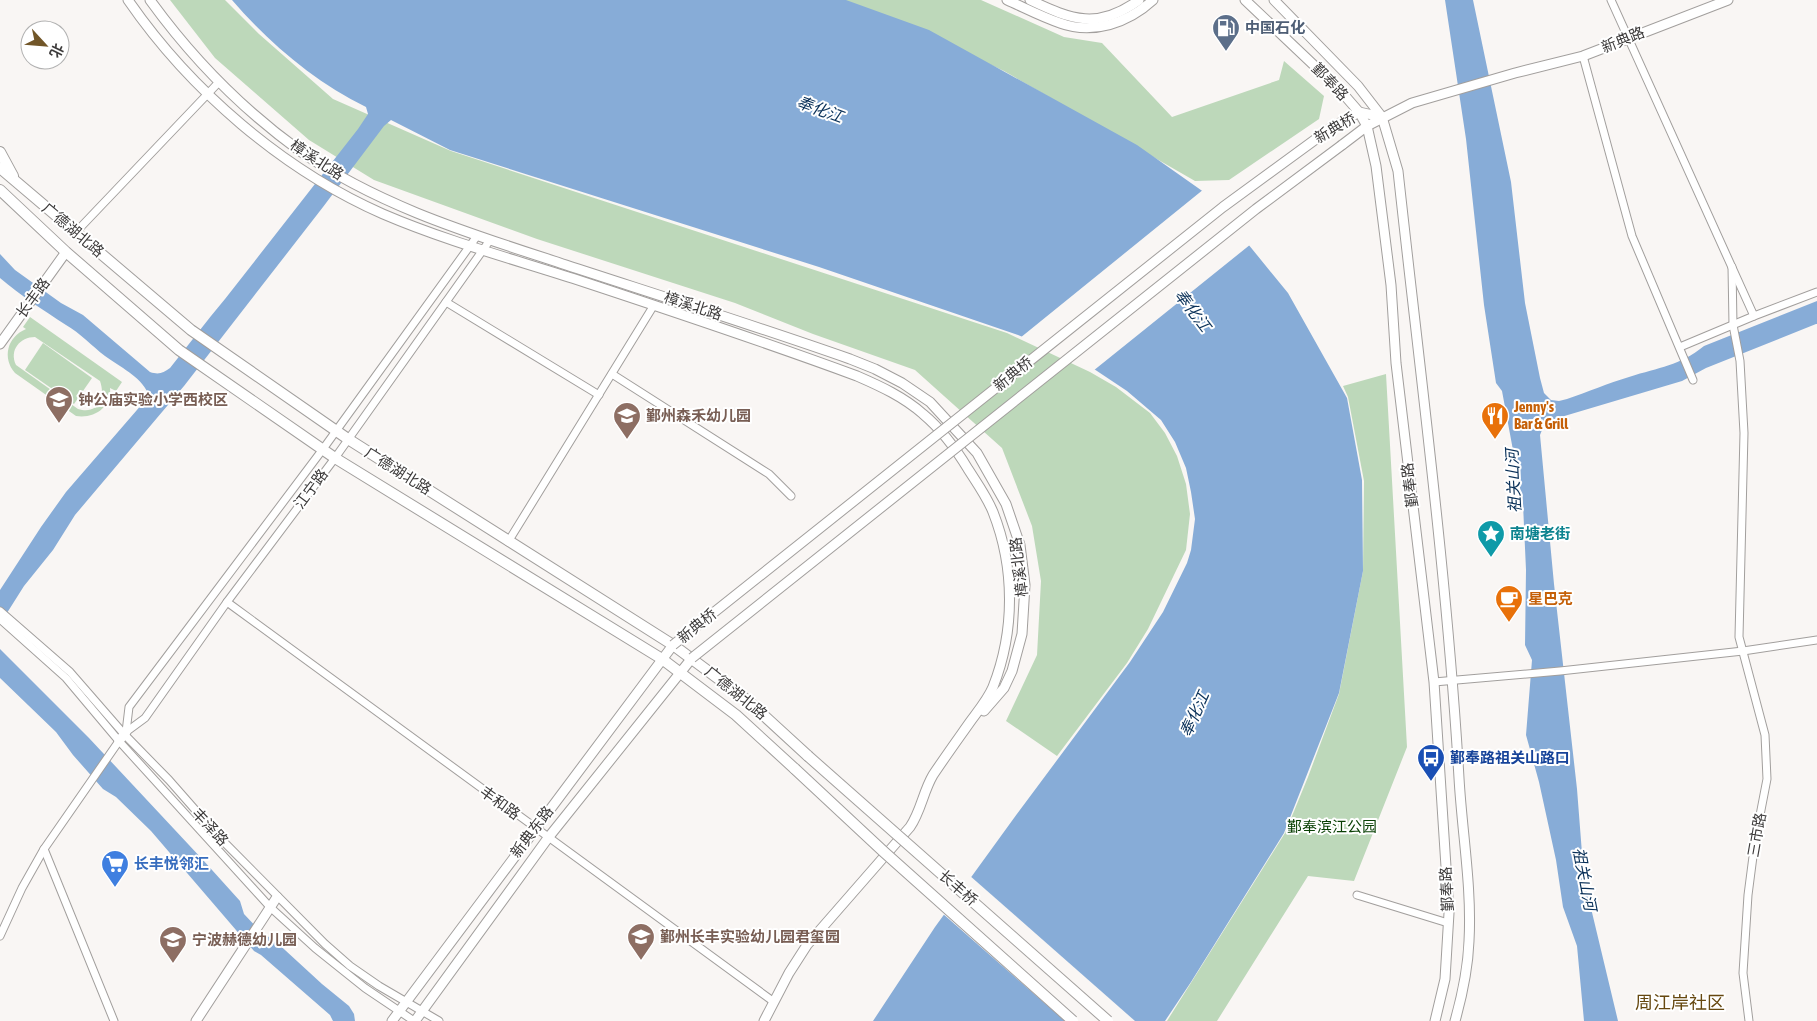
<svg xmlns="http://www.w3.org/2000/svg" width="1817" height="1021" font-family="'Asap Condensed','Noto Sans SC',sans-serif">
<rect width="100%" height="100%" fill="#f9f6f4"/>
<g fill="#bdd8ba" fill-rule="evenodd">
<polygon points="170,0 225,0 259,34 333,99 451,151 1007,333 1090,372 1116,387 1150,413 1165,433 1177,456 1186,484 1190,514 1186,550 1148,629 1127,663 1057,756 1006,721 1037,655 1041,581 1032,526 1002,448 915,370 813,334 735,303 537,239 374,180 309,140 215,58"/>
<polygon points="836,0 981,0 1064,37 1102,43 1172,117 1279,80 1284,61 1324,96 1319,119 1229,180 1195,181 1004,71 893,19"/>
<path d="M 30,317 L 122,382 L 116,391 L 110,388 C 112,407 94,419 76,416 L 15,373 C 2,358 7,337 26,329 L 23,327 ZM 35,337 L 100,381 C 106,398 98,415 78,409 L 16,365 C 9,350 20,337 35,337 Z"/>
<polygon points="43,343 92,378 74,404 25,370"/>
<polygon points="1386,374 1407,747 1354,881 1308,876 1217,1021 1167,1021 1285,833 1308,777 1339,694 1363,571 1364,481 1348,397 1343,386"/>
</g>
<g fill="#87acd7">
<path d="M 232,0 L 846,0 L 929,30 L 1137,145 L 1208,195 L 1288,293 L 1347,398 L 1362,480 L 1363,571 L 1339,693 L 1284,833 L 1191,982 L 1165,1021 L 873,1021 L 935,927 L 1014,818 L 1130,662 L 1163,612 L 1187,563 L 1191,550 L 1195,519 L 1191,492 L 1186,468 L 1175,442 L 1161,420 L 1127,391 L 1094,369 L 1068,356 L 1018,335 L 819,267 L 450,150 L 391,120 L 384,126 L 323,207 L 184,386 L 75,515 L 53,550 L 24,586 L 0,624 L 0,590 L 41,527 L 66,492 L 143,403 L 148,393 C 140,376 120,367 105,356 C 92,346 80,333 66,325 C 43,310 21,296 0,278 L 0,254 L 15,270 L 61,303 L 83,315 L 150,372 C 159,375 163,373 170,368 L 211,316 L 225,299 L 358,129 L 368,114 L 366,107 C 315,82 269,43 232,0 Z"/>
<path d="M 1445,0 L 1473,0 L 1511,182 L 1525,303 L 1540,378 L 1544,393 L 1551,400 L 1559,401 L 1567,399 C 1588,392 1608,383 1629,377 C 1660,367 1679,366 1704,346 L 1817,301 L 1817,324 L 1816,324 L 1706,368 L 1682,381 L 1551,420 L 1544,425 L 1540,435 L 1554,584 L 1577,789 L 1584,879 L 1618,1021 L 1584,1021 L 1577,946 L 1563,907 L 1556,860 L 1539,782 L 1526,735 L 1532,660 L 1525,645 L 1526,570 L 1523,504 L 1502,391 L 1496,383 L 1484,305 L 1466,139 Z"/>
<polygon points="0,649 89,738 203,860 240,901 244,914 263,934 273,939 322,984 349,1006 354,1014 355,1021 333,1021 330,1015 261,955 254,951 151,831 116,797 103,789 73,755 56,732 0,678"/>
</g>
<g fill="#f9f6f4">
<polygon points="1204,189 1209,193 1251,244 1093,371 1067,358 1020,338"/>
<polygon points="969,875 1135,1021 1065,1021 942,913"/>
</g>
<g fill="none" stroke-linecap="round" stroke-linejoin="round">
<defs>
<g id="minor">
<polyline points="1611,0 1754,316 1680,347"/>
<polyline points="1583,56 1632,236 1693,380"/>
<polyline points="76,232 219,82"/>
<polyline points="1732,267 1733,325 1740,361 1744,433 1739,637 1765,735 1767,779 1755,841 1748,895 1743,973 1749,1021"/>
<polyline points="446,302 599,395"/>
<polyline points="1754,316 1817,292"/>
<polyline points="612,374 769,474 791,496"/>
<polyline points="508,542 654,305"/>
<polyline points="227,602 774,1002"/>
<polyline points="0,611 70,672 124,734 169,780 220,838 325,944 350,966 379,986 439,1021"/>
<polyline points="0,619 66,678 119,741 270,907 315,948 365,988 414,1021"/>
<polyline points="1434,682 1560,671 1743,651 1817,640"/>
<polyline points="126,732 145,718 227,602 335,458 490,240"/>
<polyline points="126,732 129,707 323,449 477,236"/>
<polyline points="44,849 114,1021"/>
<polyline points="1357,895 1448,923"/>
<polyline points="0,936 22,888 44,849 119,741"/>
</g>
<g id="tertiary">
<path d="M 128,0 C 190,90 283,170 383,214 C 446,241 513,259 578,280 C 672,311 765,342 857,376 C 880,386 904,397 923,414 C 941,429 956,449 968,469 C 977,483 987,497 993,512 C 1015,568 1015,631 993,687 C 988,699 978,711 970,722 C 958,739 945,757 933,775 C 923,792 921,811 910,827 L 807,945 L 789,973 L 764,1021"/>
<path d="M 150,0 C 192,58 242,109 300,151 C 380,207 475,235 566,265 C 661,296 756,326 850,359 L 875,369 L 902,383 L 930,402 L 977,453 L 1006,504 L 1020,545 L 1025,585 L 1022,634 L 1012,671 L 1004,688 L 984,711"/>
<path d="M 1007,0 C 1025,8 1042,17 1060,23 C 1093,35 1128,23 1153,0"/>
<path d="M 1030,0 C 1072,20 1098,30 1139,0"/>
<polyline points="0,344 66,252"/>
<polyline points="119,741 126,732"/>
<polyline points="196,1021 277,897"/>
</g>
<g id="secondary">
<polyline points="1245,0 1339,89 1359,112 1367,126 1376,166 1391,285 1396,363 1434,682 1449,913 1445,979 1435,1021"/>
<path d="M 1274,0 L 1358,86 L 1382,117 L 1398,171 C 1420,373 1447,575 1459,778 C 1462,832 1472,887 1469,941 C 1468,967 1462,996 1455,1021"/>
<polyline points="1331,128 1359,112 1382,117"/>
<polyline points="1342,145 1367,126 1412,103 1515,73 1583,56 1728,0"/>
<polyline points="392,1021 673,645"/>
<polyline points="415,1021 548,838 692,658"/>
</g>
<g id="primary">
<polyline points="0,152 13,176"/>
<polyline points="0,168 191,330 348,439 673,645 747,700 808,756"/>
<polyline points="0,190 66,252 179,350 335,458 662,659 736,715 795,769"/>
</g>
</defs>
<use href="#minor" stroke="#a29f9d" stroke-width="9"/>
<use href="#tertiary" stroke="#a29f9d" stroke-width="11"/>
<use href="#secondary" stroke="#a29f9d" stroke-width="11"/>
<use href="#primary" stroke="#a29f9d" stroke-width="12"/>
<use href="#minor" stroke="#fff" stroke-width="7"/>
<use href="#tertiary" stroke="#fff" stroke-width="9"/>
<use href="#secondary" stroke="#fff" stroke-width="9"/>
<use href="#primary" stroke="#fff" stroke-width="10"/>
<defs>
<g id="secondary-bridge">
<polyline points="673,645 1223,207 1331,128"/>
<polyline points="692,658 1256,209 1342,145"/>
</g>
<g id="primary-bridge">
<polyline points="808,756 1108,1021"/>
<polyline points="795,769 884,852 1073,1021"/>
</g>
</defs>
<use href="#secondary-bridge" stroke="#a29f9d" stroke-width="11" stroke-linecap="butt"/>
<use href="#primary-bridge" stroke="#a29f9d" stroke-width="12" stroke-linecap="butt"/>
<use href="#secondary-bridge" stroke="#fff" stroke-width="9"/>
<use href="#primary-bridge" stroke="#fff" stroke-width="10"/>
</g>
<defs>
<symbol id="fuel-pin" viewBox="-11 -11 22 30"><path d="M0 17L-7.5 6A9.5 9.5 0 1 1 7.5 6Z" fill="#5c6f8a" stroke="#fff"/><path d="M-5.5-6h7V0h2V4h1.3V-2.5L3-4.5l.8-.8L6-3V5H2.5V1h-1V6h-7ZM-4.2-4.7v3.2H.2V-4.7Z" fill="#fff"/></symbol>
<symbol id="school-pin" viewBox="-11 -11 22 30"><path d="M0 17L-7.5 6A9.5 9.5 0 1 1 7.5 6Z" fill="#8d6e63" stroke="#fff"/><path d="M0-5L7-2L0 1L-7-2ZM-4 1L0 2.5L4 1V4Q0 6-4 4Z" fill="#fff"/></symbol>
<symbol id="restaurant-pin" viewBox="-11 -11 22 30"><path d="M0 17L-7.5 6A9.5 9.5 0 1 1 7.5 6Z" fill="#e8710a" stroke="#fff"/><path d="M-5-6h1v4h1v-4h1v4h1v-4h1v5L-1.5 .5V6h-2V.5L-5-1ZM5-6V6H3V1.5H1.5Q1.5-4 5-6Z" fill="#fff"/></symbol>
<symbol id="sight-pin" viewBox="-11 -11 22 30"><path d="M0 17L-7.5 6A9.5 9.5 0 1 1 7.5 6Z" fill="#0f9aa8" stroke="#fff"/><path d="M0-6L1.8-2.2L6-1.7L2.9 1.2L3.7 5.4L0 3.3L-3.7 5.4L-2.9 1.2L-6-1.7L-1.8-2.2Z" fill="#fff"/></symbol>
<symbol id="cafe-pin" viewBox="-11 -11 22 30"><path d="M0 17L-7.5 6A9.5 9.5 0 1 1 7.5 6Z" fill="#e8710a" stroke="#fff"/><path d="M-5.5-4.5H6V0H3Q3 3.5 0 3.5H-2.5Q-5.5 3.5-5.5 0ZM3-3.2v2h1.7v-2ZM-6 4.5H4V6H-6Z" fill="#fff"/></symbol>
<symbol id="bus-pin" viewBox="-11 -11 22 30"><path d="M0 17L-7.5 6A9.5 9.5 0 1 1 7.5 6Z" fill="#1a4fb4" stroke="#fff"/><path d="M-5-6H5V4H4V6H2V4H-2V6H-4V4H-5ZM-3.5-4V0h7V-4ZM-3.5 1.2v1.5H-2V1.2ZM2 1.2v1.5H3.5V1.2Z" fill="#fff"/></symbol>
<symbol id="supermarket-pin" viewBox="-11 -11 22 30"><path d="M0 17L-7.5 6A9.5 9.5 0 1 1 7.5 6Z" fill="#3f7fe0" stroke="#fff"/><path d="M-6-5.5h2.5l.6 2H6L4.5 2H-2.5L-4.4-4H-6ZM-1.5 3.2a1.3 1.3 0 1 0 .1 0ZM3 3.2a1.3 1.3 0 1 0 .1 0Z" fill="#fff"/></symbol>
</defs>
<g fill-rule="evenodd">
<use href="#fuel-pin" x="1210" y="12" width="32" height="43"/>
<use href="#school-pin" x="43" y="384" width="32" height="43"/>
<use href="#school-pin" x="611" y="400" width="32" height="43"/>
<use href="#restaurant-pin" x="1479" y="400" width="32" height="43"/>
<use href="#sight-pin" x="1475" y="518" width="32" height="43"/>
<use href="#cafe-pin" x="1493" y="583" width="32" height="43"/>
<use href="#bus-pin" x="1415" y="742" width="32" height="43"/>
<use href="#supermarket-pin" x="99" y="848" width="32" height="43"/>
<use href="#school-pin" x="625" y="921" width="32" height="43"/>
<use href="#school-pin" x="157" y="924" width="32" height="43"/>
</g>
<g text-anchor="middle" stroke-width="4" stroke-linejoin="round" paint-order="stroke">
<g font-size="15" font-weight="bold" fill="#4e5e75" stroke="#fff" text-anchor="start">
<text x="1245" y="33">中国石化</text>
</g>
<g font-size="15" fill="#3d3b3b" stroke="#fff">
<text transform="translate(1623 40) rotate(-22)" y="5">新典路</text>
<text transform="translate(1330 82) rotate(46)" y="5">鄞奉路</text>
<text transform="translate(1335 128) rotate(-31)" y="5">新典桥</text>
<text transform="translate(317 160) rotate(33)" y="5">樟溪北路</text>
<text transform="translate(73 230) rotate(40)" y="5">广德湖北路</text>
<text transform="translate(33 298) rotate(-54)" y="5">长丰路</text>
<text transform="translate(693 306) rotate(18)" y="5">樟溪北路</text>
<text transform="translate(1013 374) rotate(-39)" y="5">新典桥</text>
<text transform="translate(398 471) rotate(32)" y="5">广德湖北路</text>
<text transform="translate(1410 485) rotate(-97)" y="5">鄞奉路</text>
<text transform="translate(311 489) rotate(-53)" y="5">江宁路</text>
<text transform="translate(1019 567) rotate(-97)" y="5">樟溪北路</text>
<text transform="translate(697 626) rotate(-39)" y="5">新典桥</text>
<text transform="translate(736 693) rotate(39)" y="5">广德湖北路</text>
<text transform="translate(500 803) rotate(36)" y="5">丰和路</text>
<text transform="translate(210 827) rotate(47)" y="5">丰泽路</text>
<text transform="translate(532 832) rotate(-53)" y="5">新典东路</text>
<text transform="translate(1757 835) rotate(-80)" y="5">三市路</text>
<text transform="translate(958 888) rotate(41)" y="5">长丰桥</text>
<text transform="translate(1447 889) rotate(-93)" y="5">鄞奉路</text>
</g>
<g font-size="15" font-weight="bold" fill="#785e54" stroke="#fff" text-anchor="start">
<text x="78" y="405">钟公庙实验小学西校区</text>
<text x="646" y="421">鄞州森禾幼儿园</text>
<text x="660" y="942">鄞州长丰实验幼儿园君玺园</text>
<text x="192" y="945">宁波赫德幼儿园</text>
</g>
<g font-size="15" font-weight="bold" fill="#c56008" stroke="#fff" text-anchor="start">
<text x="1514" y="412">Jenny's<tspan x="1514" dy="17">Bar &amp; Grill</tspan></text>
<text x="1528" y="604">星巴克</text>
</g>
<g font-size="15" font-weight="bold" fill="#0d838f" stroke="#fff" text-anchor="start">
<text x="1510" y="539">南塘老街</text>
</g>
<g font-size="15" font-weight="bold" fill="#164399" stroke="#fff" text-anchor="start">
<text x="1450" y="763">鄞奉路祖关山路口</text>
</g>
<g font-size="15" fill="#094004" stroke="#fff">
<text x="1332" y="832">鄞奉滨江公园</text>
</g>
<g font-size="15" font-weight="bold" fill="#366cbe" stroke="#fff" text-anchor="start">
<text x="134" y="869">长丰悦邻汇</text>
</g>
<g font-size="16" font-style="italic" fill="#093058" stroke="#fff">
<text transform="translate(820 109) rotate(20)" y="6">奉化江</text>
<text transform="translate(1193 310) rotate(53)" y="6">奉化江</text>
<text transform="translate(1513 481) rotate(-93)" y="6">祖关山河</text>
<text transform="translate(1194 714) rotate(-66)" y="6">奉化江</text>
<text transform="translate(1585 879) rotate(79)" y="6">祖关山河</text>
</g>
<g font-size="18" fill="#664810" stroke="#fff">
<text x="1680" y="1009">周江岸社区</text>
</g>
</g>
<g transform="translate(45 45) rotate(116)"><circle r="24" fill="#ffffff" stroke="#b1b1b1"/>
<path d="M0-4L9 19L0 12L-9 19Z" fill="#715628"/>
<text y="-8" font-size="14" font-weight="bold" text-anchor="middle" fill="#3d3b3b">北</text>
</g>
</svg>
